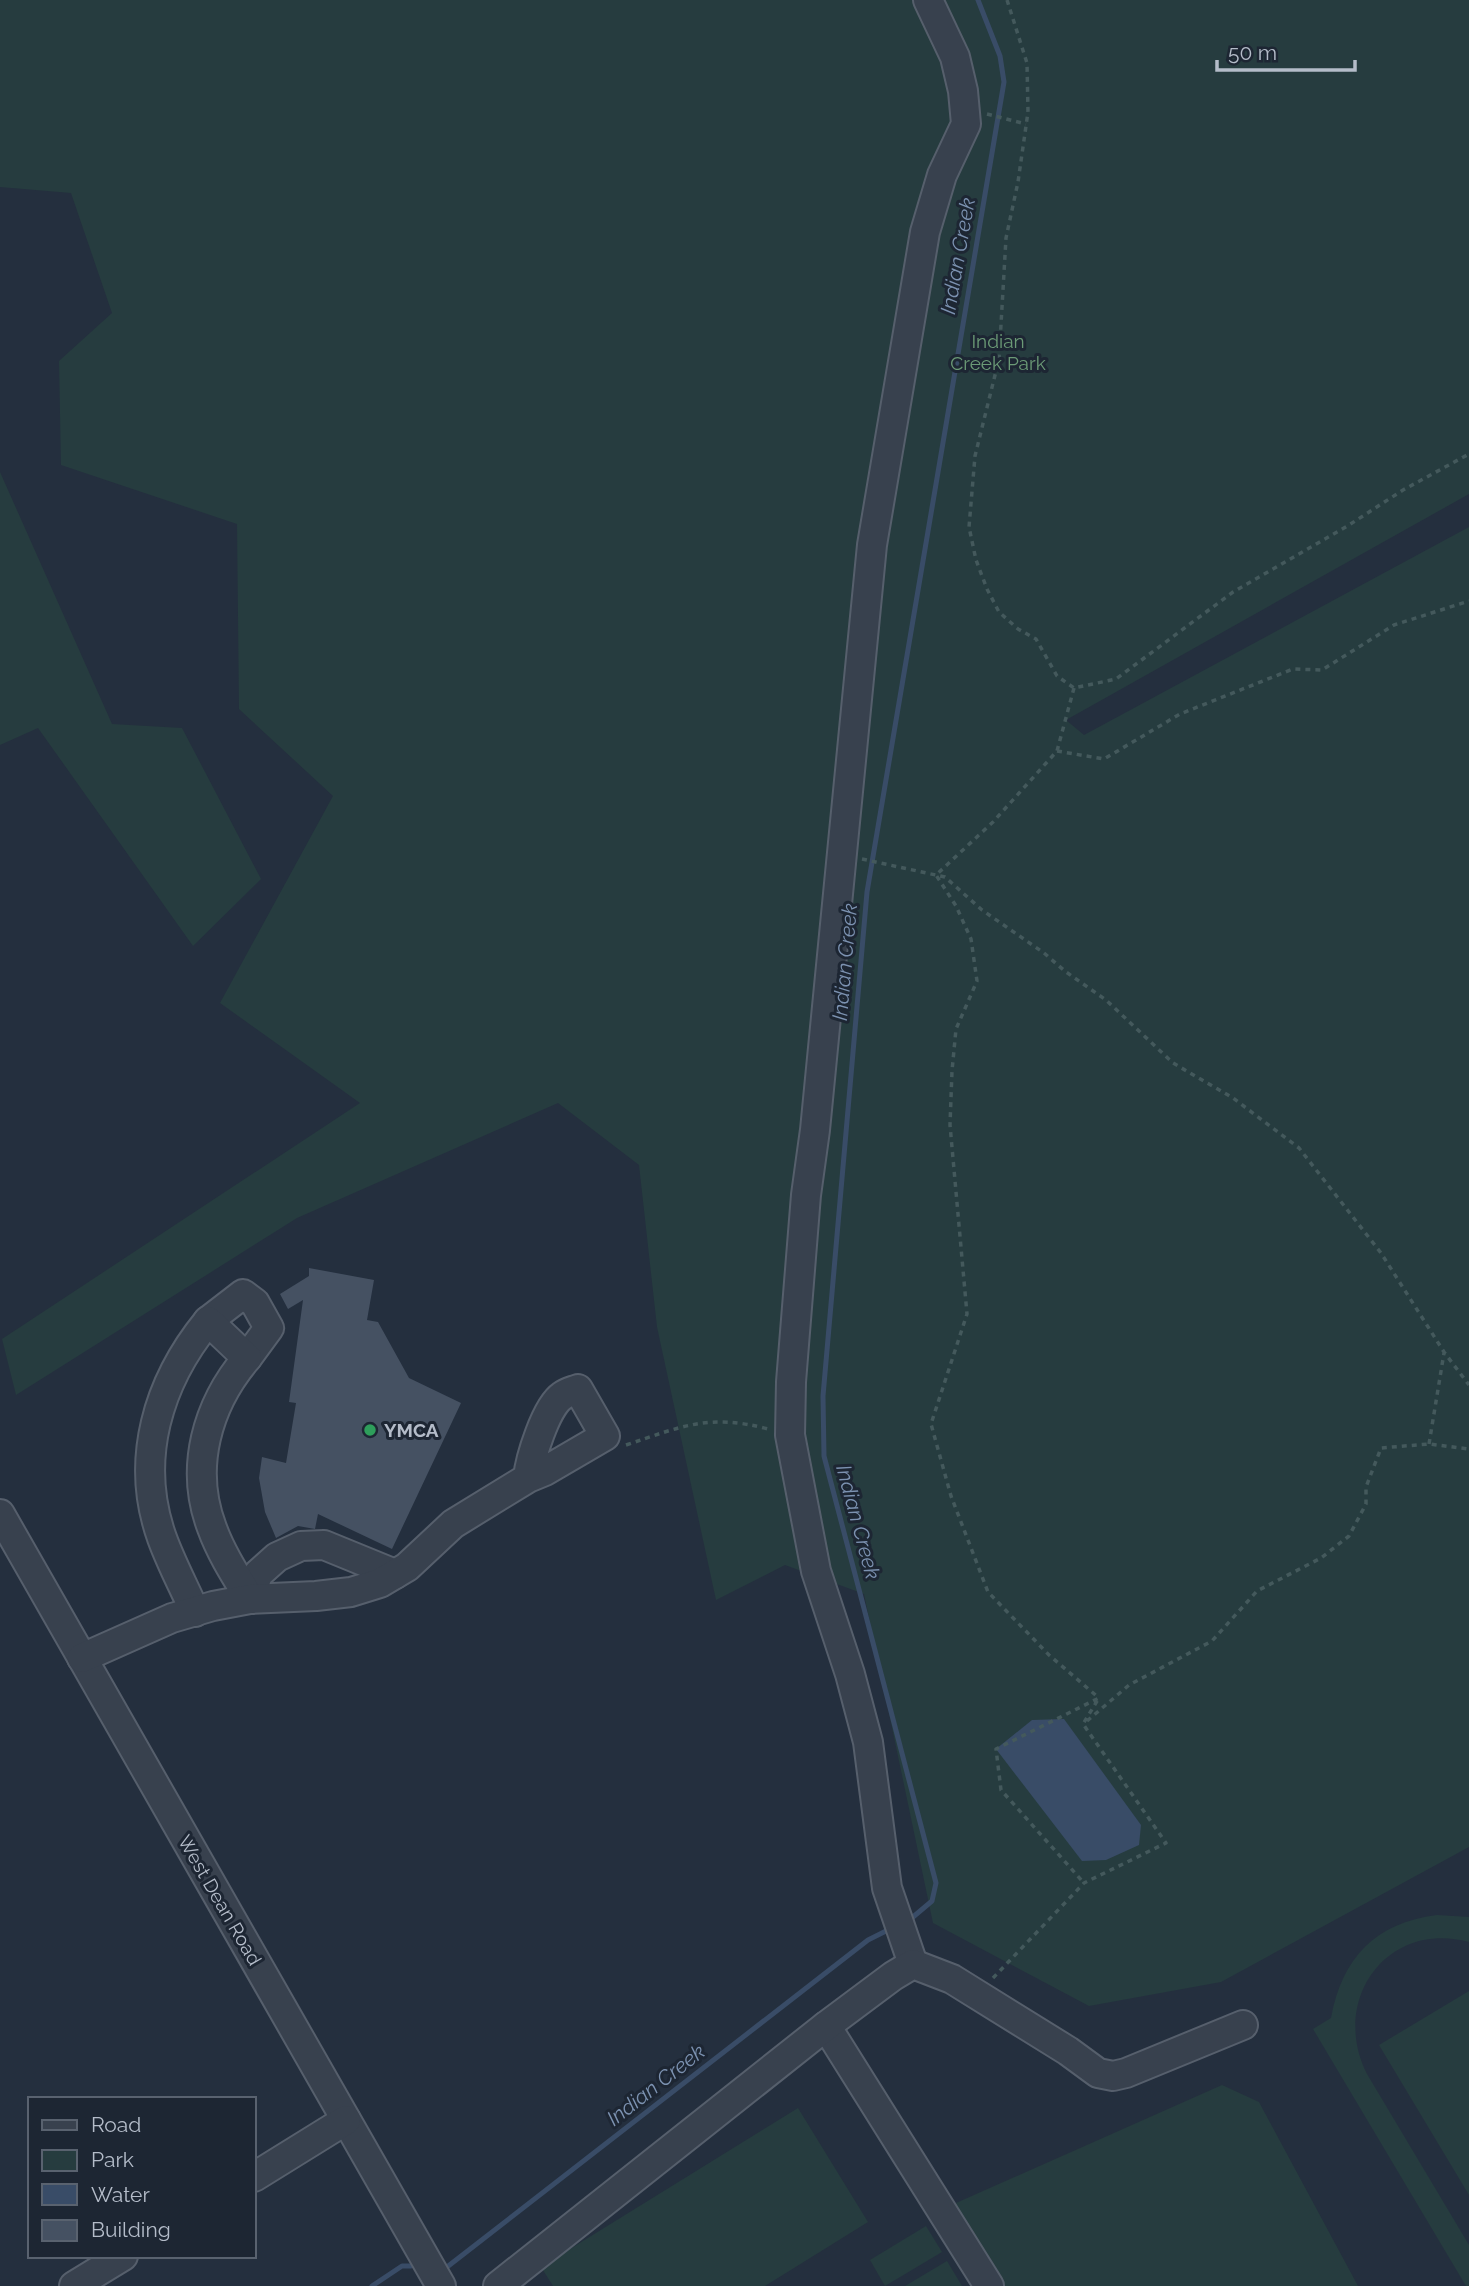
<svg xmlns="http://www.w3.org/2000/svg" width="1469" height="2286" font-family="Raleway,sans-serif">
<rect width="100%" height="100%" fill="#242f3e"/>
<g fill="#263c3f">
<polygon points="0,0 1469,0 1469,494 1066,720 1084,735 1469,527 1469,1847 1221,1982 1089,2006 933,1923 864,1594 785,1565 716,1600 657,1327 639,1165 558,1103 297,1218 16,1395 2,1339 360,1103 220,1003 333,796 239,709 237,524 61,465 59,361 112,313 71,193 0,187"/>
<polygon points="0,472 112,724 182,728 261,879 193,946 38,728 0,745"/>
<path d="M 1437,1915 L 1469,1917 L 1469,1942 C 1386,1920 1330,2001 1367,2074 L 1469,2245 L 1469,2286 L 1466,2286 L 1313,2029 L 1331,2018 C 1342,1958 1375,1923 1437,1915 Z"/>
<polygon points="1469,1991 1469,2195 1379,2045"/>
<polygon points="1222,2085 1259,2102 1358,2286 1000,2286 972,2240 956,2203"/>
<polygon points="798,2108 868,2222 765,2286 553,2286 541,2267"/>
<polygon points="926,2226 942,2252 885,2286 870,2260"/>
<polygon points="947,2261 962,2286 905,2286"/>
</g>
<polygon fill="#394c67" points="1064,1719 1141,1825 1139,1845 1106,1860 1082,1861 996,1749 1032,1720"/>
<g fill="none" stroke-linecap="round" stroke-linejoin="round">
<g stroke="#394c67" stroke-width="5">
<polyline points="913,1917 932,1901 936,1883 824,1456 823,1396 867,892 1004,82 1000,56 978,0"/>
<polyline points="447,2267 868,1940 886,1931"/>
<polyline points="372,2286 402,2266 411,2266"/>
</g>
</g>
<polygon fill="#455162" points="309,1268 374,1280 367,1320 378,1322 409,1378 461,1403 392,1549 318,1514 315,1529 298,1526 276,1538 265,1512 259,1478 262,1457 286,1463 296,1403 289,1402 303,1300 288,1309 280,1294 309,1276"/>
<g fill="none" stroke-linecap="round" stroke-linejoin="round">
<defs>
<g id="minor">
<polyline points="208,1321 243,1294 255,1303 269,1328 247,1358"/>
<polyline points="0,1514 441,2286"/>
<polyline points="250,1599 258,1574 277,1557 301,1546 324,1545 395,1574"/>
<path d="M 195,1612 C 184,1587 171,1563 162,1538 C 134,1460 158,1382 208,1321 L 247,1358 C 207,1405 189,1468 212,1528 C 221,1553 236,1576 250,1599"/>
<path d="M 82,1658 L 172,1618 L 213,1606 L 250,1599 L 316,1596 L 351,1592 L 380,1583 L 407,1567 L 453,1524 L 528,1478 L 545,1471 L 605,1436 L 578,1389 C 573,1391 567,1392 562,1396 C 546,1407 530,1458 528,1478"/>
<polyline points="913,1964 887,1888 868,1742 850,1674 816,1571 790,1435 791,1382 806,1195 815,1130 872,545 925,232 942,175 966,124 963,91 955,57 928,0"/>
<polyline points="826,2026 989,2286"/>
<polyline points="254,2177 346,2120"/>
<polyline points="74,2286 123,2256"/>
<polyline points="498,2286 826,2026 893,1976 913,1964 952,1979 1068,2051 1098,2073 1113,2076 1126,2073 1243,2025"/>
</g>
</defs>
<use href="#minor" stroke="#565f6c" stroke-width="32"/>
<g stroke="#44595c" stroke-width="3.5" stroke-dasharray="5 5" stroke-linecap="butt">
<polyline points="1007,0 1027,63 1028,112 1018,182 1006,238 999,359 975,456 969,527 976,560 987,589 999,612 1018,629 1036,639 1057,676 1074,688 1116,679 1233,592 1349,525 1403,490 1469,454"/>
<polyline points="987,114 1026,124"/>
<polyline points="1074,688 1057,751 993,822 936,875 956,906 971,939 977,981 956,1029 952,1071 950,1125 967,1314 931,1424 951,1496 988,1592 1049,1655 1099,1698"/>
<polyline points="1057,751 1104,759 1180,714 1293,669 1322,670 1394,625 1469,601"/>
<polyline points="862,859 945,877 982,910 1044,953 1066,972 1106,1000 1173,1063 1233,1098 1299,1148 1381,1253 1444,1352 1469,1385"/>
<polyline points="1429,1444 1444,1353"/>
<path d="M 626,1445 C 680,1427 709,1413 768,1429"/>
<polyline points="1087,1721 1129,1685 1212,1641 1257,1591 1321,1558 1349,1536 1366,1504 1366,1487 1381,1448 1429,1444 1469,1449"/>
<polyline points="993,1978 1084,1883 1166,1843 1083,1724 1099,1698 996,1749 1001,1790 1084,1883"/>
</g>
<use href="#minor" stroke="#38414e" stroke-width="28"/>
</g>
<circle fill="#2e9e5b" stroke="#1d2633" stroke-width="2.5" cx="370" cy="1430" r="7"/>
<g text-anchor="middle" stroke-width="6" stroke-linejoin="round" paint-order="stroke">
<g font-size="19" fill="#6b9a76" stroke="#1d2633">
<text x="998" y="348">Indian<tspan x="998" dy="22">Creek Park</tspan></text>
</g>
<g font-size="19" font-weight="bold" fill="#b4bcc9" stroke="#1d2633" text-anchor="start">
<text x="384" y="1437">YMCA</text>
</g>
<g font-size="19" fill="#b4bcc9" stroke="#1d2633">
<text transform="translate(220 1900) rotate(60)" y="7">West Dean Road</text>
</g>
<g font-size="21" font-style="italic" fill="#7c92b1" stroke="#1d2633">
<text transform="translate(958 256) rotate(-80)" y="7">Indian Creek</text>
<text transform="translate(845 962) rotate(-85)" y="7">Indian Creek</text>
<text transform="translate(858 1522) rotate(75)" y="7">Indian Creek</text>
<text transform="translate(656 2085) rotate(-38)" y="7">Indian Creek</text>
</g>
</g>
<rect x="28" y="2097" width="228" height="161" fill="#1d2633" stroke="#59626f" stroke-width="2"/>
<rect x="42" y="2120" width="35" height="10" fill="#38414e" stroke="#59626f" stroke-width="2"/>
<text x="91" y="2132" font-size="21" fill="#b4bcc9">Road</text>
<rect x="42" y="2150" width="35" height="21" fill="#263c3f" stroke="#59626f" stroke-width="2"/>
<text x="91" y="2167" font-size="21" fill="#b4bcc9">Park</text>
<rect x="42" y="2184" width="35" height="21" fill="#394c67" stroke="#59626f" stroke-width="2"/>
<text x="91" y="2202" font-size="21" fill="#b4bcc9">Water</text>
<rect x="42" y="2220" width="35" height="21" fill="#455162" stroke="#59626f" stroke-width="2"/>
<text x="91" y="2237" font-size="21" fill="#b4bcc9">Building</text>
<path d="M1217 60v10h138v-10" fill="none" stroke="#b4bcc9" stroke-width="3.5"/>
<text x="1228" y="60" font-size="21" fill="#b4bcc9" stroke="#1d2633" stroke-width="5" paint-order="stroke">50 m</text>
</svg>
